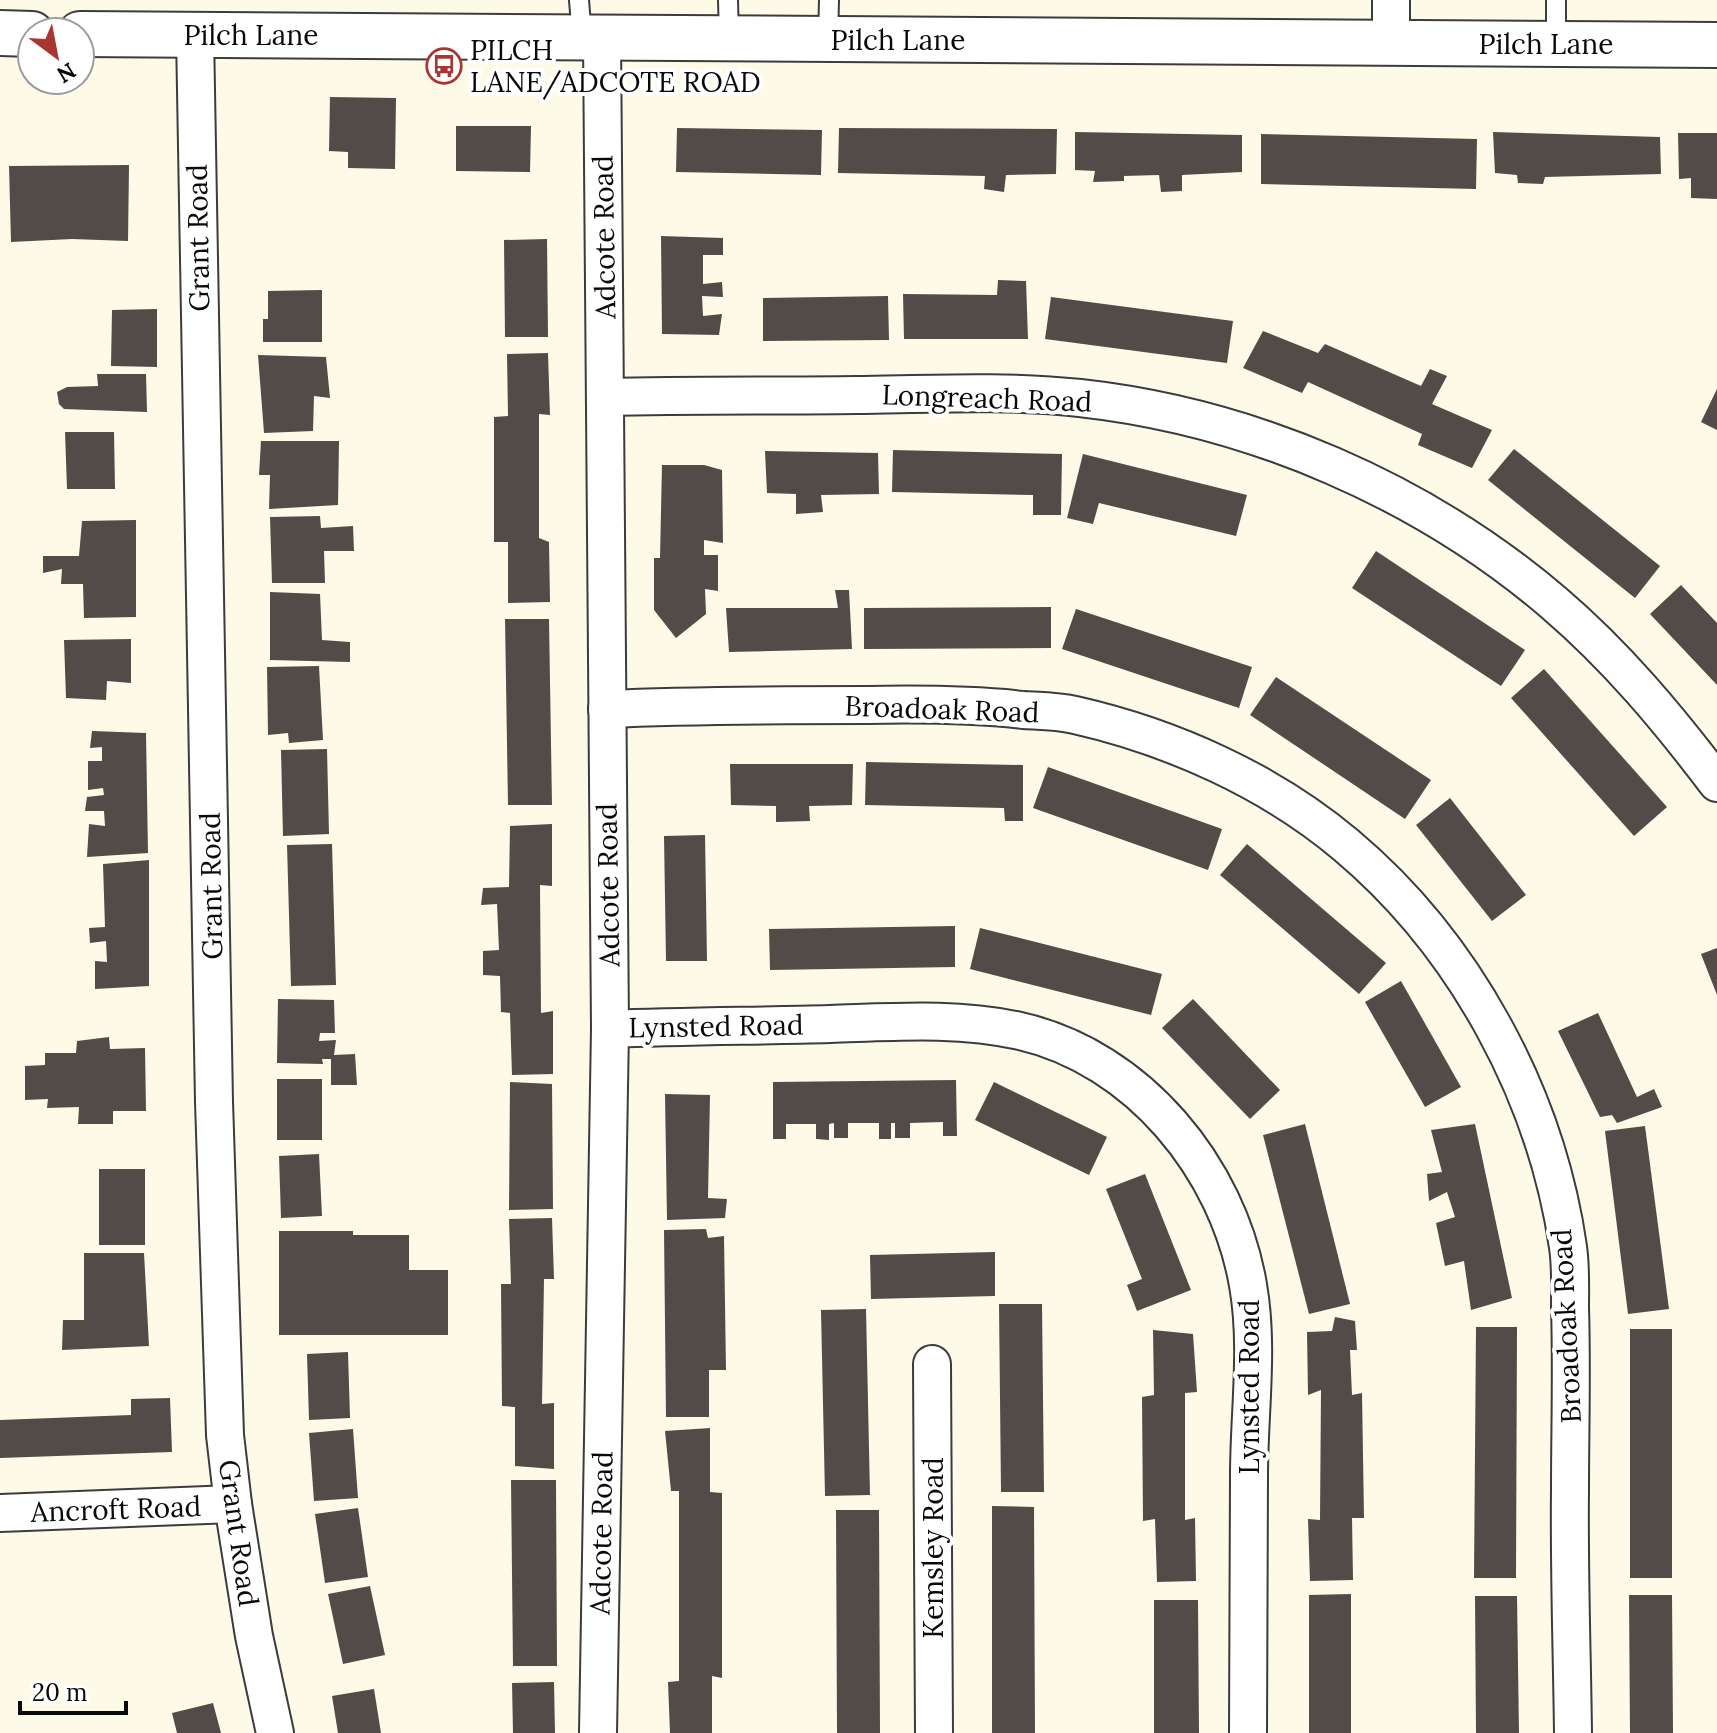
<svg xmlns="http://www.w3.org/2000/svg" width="1717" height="1733" font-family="Lora,serif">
<rect width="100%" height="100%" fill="#fdfae8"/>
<g fill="#514c47">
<polygon points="330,97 396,98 395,169 348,168 348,152 329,151"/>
<polygon points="456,126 531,126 530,172 456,171"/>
<polygon points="677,128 822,130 821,175 676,172"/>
<polygon points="839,128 1057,129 1056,174 1006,175 1004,192 984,189 985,176 838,173"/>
<polygon points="1075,132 1242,135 1242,172 1182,175 1182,191 1161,192 1159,175 1124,176 1124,181 1093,182 1095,171 1075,170"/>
<polygon points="1493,132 1660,137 1661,174 1545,177 1543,184 1518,183 1517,175 1495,173"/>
<polygon points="1678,133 1717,133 1717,199 1691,198 1691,178 1679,179"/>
<polygon points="1261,134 1477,139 1476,189 1261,184"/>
<polygon points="129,165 128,241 72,239 11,242 9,166"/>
<polygon points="661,236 723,238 723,255 703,255 703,284 722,282 723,297 702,296 703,316 722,314 719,335 662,334"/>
<polygon points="547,239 548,337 505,337 504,240"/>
<polygon points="998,280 1026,281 1028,339 904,339 903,294 997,295"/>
<polygon points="322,290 322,342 263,342 263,319 268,319 268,291"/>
<polygon points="888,296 889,340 763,341 763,298"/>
<polygon points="1051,297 1233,321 1227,363 1045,339"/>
<polygon points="157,309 157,367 111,366 112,310"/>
<polygon points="1263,331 1318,353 1325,344 1421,386 1430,369 1447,376 1432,404 1492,430 1472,468 1418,445 1422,434 1308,382 1302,393 1243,368"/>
<polygon points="548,353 550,415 539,414 539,538 549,542 550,602 508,603 508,542 494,542 494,417 508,416 507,354"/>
<polygon points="258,355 326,357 330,398 314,396 313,431 264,433"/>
<polygon points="97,374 146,374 147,412 64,409 59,404 57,392 67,387 98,386"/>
<polygon points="1717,389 1717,430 1701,422"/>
<polygon points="65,432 114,432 115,489 67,489"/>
<polygon points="261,441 339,441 338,505 269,509 270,475 259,475"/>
<polygon points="1514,449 1660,566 1635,598 1488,480"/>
<polygon points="893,450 1062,454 1061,515 1033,515 1033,495 892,492"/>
<polygon points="765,451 878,453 879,494 821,495 823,512 796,514 796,494 767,493"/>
<polygon points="1083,454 1247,495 1236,536 1099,503 1093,524 1067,518"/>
<polygon points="662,465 704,465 722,470 723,543 704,540 704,555 718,555 718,591 705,589 706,614 676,638 654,610 654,558 660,558"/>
<polygon points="320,516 321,528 353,526 354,551 324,551 325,583 272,583 270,517"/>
<polygon points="136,520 136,617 84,618 83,584 61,584 62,569 43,573 43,556 79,556 82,521"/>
<polygon points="1376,551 1525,650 1501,686 1352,588"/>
<polygon points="1681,585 1717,623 1717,685 1650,614"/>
<polygon points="835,590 849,590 852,649 729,652 726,608 838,608"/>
<polygon points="270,592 320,594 322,640 350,642 350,662 270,660"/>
<polygon points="1051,607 1051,648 864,649 864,608"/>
<polygon points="1076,609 1252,667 1239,708 1062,649"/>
<polygon points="505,619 549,619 552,805 508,805"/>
<polygon points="131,639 131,683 107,681 106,700 66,698 64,640"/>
<polygon points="319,666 323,740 289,743 288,733 268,735 267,667"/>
<polygon points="1544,669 1667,807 1634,836 1511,698"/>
<polygon points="1276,677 1431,780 1405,819 1250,715"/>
<polygon points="92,731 146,733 148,853 87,857 89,824 105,826 104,811 85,811 87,797 104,795 103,788 88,790 88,761 102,761 102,747 90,748"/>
<polygon points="327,749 329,834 283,836 281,750"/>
<polygon points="866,762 1023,765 1023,821 1005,821 1004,808 865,805"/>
<polygon points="730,764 853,764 852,805 809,806 810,821 776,822 776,806 731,805"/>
<polygon points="1048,767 1222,829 1208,870 1033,808"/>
<polygon points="1450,798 1526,895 1492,921 1416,825"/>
<polygon points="552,824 552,886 540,885 541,1013 553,1011 553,1074 512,1075 510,1013 501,1012 500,976 483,975 483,951 499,950 497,904 481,905 483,888 509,887 510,826"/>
<polygon points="705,835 707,961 666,961 664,836"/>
<polygon points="332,844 336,985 291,986 287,845"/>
<polygon points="1247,844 1386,963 1359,994 1220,875"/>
<polygon points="149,860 149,986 95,989 95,961 107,962 106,941 90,943 89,928 105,927 103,864"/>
<polygon points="955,926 955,967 770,970 769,929"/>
<polygon points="980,928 1162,974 1151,1015 970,969"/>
<polygon points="1717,948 1717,995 1701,954"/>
<polygon points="1401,981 1461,1087 1425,1107 1365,1002"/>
<polygon points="278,999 334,1000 335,1033 320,1033 319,1041 336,1040 334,1055 355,1054 357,1085 331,1085 331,1059 322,1059 323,1064 277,1063"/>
<polygon points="1193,999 1280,1090 1250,1119 1162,1028"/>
<polygon points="1598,1013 1637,1097 1654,1089 1662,1107 1617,1123 1612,1115 1600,1117 1558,1031"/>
<polygon points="109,1037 110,1049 145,1048 146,1111 113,1111 113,1124 78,1124 79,1107 47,1108 48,1099 25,1100 25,1066 45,1065 45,1053 76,1053 77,1041"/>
<rect x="277" y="1079" width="45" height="61"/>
<polygon points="956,1080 957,1136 943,1136 943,1122 910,1123 910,1138 895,1138 895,1123 891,1123 891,1139 879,1139 879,1123 848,1123 848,1138 834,1138 834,1123 829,1124 829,1140 816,1139 816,1124 786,1124 786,1139 773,1139 773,1082"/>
<polygon points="510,1082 552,1084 553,1209 509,1210"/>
<polygon points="994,1082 1107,1137 1089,1175 975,1120"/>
<polygon points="665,1094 710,1095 708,1198 727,1199 725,1218 667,1220"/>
<polygon points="1305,1124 1350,1304 1309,1314 1263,1135"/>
<polygon points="1475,1124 1512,1298 1471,1310 1464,1261 1445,1266 1436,1223 1455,1217 1447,1192 1429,1201 1427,1174 1442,1172 1431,1130"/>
<polygon points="1645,1126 1669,1309 1628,1314 1605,1131"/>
<polygon points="319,1154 322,1216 281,1218 279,1156"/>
<rect x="99" y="1169" width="46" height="76"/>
<polygon points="1145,1174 1191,1290 1137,1311 1127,1285 1142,1279 1106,1189"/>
<polygon points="552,1218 554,1279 544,1279 542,1404 554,1403 554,1469 515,1466 515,1407 502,1406 501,1284 511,1284 509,1219"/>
<polygon points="706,1229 708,1238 724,1236 726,1370 709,1370 709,1417 666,1417 664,1230"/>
<polygon points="279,1231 353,1231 353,1235 409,1235 409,1270 448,1270 448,1335 279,1335"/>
<polygon points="995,1252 995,1296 871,1299 870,1255"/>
<polygon points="84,1253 144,1253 149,1346 62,1350 63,1320 84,1320"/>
<polygon points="999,1304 1042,1304 1044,1492 1001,1492"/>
<polygon points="866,1309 870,1495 825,1496 821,1310"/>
<polygon points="1335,1317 1355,1321 1357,1350 1350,1350 1352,1395 1362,1393 1364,1518 1352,1518 1353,1580 1310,1581 1308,1519 1320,1520 1321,1390 1308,1395 1307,1332 1332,1331"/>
<polygon points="1476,1327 1517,1327 1516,1578 1474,1578"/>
<rect x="1630" y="1329" width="42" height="249"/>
<polygon points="1153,1330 1193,1334 1197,1392 1185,1393 1185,1520 1195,1518 1196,1581 1157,1582 1155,1519 1143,1521 1142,1397 1154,1395"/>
<polygon points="348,1352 350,1418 309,1420 307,1354"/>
<polygon points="170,1398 172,1452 0,1458 0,1420 131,1415 131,1399"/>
<polygon points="710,1428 710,1492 722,1493 722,1678 712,1676 712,1733 670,1733 668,1682 679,1681 679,1491 671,1491 665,1431"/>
<polygon points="353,1429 358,1498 314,1501 309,1433"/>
<polygon points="511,1480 556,1480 557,1666 513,1666"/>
<polygon points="992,1506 1034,1507 1035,1733 992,1733"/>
<polygon points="358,1508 368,1577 325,1583 315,1514"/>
<polygon points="836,1510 879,1510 880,1733 837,1733"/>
<polygon points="370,1586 385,1655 343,1664 328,1594"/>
<polygon points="1351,1594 1351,1733 1309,1733 1309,1595"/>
<polygon points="1629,1595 1672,1595 1673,1733 1630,1733"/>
<polygon points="1475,1596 1517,1596 1519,1733 1476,1733"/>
<polygon points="1154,1600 1198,1600 1199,1733 1154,1733"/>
<polygon points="554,1682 555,1733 513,1733 512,1683"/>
<polygon points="374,1689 381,1733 338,1733 332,1696"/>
<polygon points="213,1703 221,1733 177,1733 172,1713"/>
</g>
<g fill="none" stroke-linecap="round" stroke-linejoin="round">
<defs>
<g id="service">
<polyline points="579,0 582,37"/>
<polyline points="728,0 729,38"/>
<polyline points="828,39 829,0"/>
<polyline points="1556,44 1556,0"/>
</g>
<g id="minor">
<polyline points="195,34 214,1102 225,1435 233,1504 254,1636 275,1733"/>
<polyline points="1391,43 1391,0"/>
<path d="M 606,397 C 689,395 772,396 856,395 C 930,394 1006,390 1080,398 C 1252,417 1423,491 1554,603 C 1616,656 1668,718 1717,783"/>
<path d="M 607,709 C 694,705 780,705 867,705 C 920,704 971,704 1023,710 C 1040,711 1058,711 1075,715 C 1172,737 1270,781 1346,845 C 1465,945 1546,1095 1568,1247 C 1571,1267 1570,1288 1570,1308 C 1572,1369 1570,1429 1570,1490 C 1569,1571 1572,1652 1573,1733"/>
<path d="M 610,1029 C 683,1026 757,1026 830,1024 C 894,1022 957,1017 1020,1031 C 1138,1058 1228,1168 1248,1285 C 1259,1347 1249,1413 1249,1475 C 1249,1561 1248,1647 1248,1733"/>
<polyline points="932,1364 934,1733"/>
<polyline points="0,1513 233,1504"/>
<polyline points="598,1733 610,1029 602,37"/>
</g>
<g id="tertiary">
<polyline points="0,33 32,34"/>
<polyline points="80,34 1717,45"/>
</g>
</defs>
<use href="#service" stroke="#3c3c3c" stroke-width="22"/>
<use href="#minor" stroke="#3c3c3c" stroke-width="40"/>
<use href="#tertiary" stroke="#3c3c3c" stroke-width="48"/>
<use href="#service" stroke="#fff" stroke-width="18"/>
<use href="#minor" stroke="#fff" stroke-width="36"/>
<use href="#tertiary" stroke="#fff" stroke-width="44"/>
</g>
<defs>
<symbol id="bus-ring" viewBox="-11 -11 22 22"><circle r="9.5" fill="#fff" stroke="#a93632" stroke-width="1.5"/><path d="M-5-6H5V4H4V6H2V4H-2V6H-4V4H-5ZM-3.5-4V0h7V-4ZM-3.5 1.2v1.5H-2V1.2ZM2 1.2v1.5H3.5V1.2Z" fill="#a93632"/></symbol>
</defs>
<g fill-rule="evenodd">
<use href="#bus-ring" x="424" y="46" width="40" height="40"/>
</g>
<g text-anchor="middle" stroke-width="8" stroke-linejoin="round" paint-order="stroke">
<g font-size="28" fill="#090909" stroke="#fff">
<text x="251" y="45">Pilch Lane</text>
<text x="898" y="50">Pilch Lane</text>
<text x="1546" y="54">Pilch Lane</text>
<text transform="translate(604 237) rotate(-91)" y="10">Adcote Road</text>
<text transform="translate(198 238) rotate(-91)" y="10">Grant Road</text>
<text transform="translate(987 398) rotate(2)" y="10">Longreach Road</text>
<text transform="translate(942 709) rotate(2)" y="10">Broadoak Road</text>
<text transform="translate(608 885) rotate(-91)" y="10">Adcote Road</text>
<text transform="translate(211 886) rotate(-91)" y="10">Grant Road</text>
<text transform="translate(716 1026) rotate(-1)" y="10">Lynsted Road</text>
<text transform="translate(1566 1326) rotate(-93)" y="10">Broadoak Road</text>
<text transform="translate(1249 1387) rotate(-90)" y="10">Lynsted Road</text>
<text transform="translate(116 1509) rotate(-2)" y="10">Ancroft Road</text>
<text transform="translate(239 1533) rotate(82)" y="10">Grant Road</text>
<text transform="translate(601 1533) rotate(-89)" y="10">Adcote Road</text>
<text transform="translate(933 1548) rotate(-90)" y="10">Kemsley Road</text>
</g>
<g font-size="28" fill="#090909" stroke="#fff" text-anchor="start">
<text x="470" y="60">PILCH<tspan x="470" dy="32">LANE/ADCOTE ROAD</tspan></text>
</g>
</g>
<g transform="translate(56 56) rotate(148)"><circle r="38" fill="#ffffff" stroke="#9d9d9d" stroke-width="2"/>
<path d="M0-6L14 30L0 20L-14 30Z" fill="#a93632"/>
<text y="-12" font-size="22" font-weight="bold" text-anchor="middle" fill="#090909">N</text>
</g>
<path d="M20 1701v12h106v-12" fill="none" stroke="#090909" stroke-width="4"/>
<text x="32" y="1701" font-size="24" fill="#090909" stroke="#ffffff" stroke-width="6" paint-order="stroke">20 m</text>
</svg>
